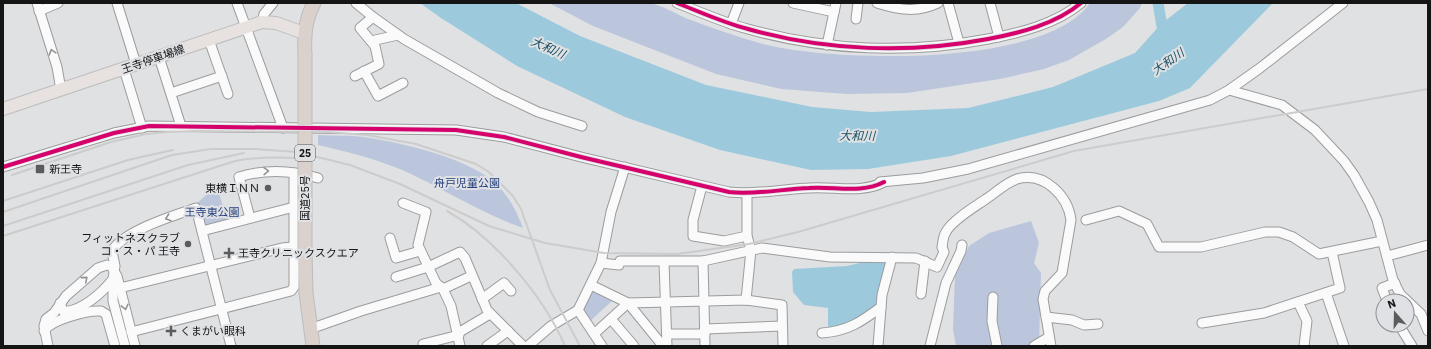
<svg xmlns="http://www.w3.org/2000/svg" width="1431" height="349" font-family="'IBM Plex Sans','Noto Sans JP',sans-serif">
<rect width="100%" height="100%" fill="#e0e1e3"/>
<g fill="#bbc6dc">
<path d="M 549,3 C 572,3 596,3 619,3 C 628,3 640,1 649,3 C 662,5 676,14 688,19 C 712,28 738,37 763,44 C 832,62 1046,68 1090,3 L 1142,3 L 1140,8 L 1123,27 L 1106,39 L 1069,60 L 1044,69 L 1000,79 L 907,93 L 847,94 L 781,89 L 716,74 L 593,26 Z"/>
<path d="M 318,135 C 334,136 349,135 364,137 C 403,143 471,158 498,186 C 510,198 517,212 523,228 C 483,214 447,191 409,173 C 380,160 349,152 318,145 Z"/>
<polygon points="217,186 227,221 206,226 202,225 197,203"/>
<polygon points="1031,221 1039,243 1034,263 1041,273 1039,346 956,346 953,330 955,276 969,246 989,233"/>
<polygon points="596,290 614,299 589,322 581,311 591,291"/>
</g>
<g fill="#9ccadc">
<polygon points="420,3 516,3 580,36 706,85 812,107 871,112 968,108 1053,87 1135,53 1161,24 1188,3 1273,3 1190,88 1159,101 951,156 868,169 811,170 720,150 625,117 517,66 441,18"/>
<polygon points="887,260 879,306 860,320 828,329 828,308 804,305 793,292 792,272 794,269 847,266 868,261"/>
</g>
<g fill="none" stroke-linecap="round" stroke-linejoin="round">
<polyline stroke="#9ccadc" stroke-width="11" points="1158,3 1164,38"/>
<defs>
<g id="minor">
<polyline points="37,3 57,67 61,90"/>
<polyline points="117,3 136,64"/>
<polyline points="237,3 283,128"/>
<polyline points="356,3 373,17 404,39 498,93 538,112 582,126"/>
<path d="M 677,3 C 700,12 724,23 748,29 C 826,51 909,54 988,39 C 1020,33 1056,24 1081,3"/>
<polyline points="793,3 834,12"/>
<path d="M 877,3 C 899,10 917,13 938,3"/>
<polyline points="948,3 959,43"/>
<polyline points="990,3 999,37"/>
<polyline points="39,11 58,3"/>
<polyline points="856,19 858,3"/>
<polyline points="262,22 264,14 273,3"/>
<polyline points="731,24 739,3"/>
<polyline points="209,40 228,94"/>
<polyline points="371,41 398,35"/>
<polyline points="827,45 836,3"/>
<polyline points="159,57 181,126"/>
<polyline points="124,69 142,128"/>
<polyline points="364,71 378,96 403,83"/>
<polyline points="355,76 379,64 375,46 360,28 373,17"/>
<polyline points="1229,90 1282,105 1315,130 1344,161 1354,175 1369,202 1377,220 1393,280 1400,294 1421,314 1428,331"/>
<polyline points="171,93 222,76"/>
<path d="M 3,167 L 114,133 L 149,126 L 456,130 L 504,137 L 581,157 L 729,192 C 756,195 782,189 809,188 C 834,186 861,194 884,182"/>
<polyline points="880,182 923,178 968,169 1210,100 1229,90 1260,68 1343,3"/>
<polyline points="702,186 693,220 693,236 724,241 747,236"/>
<polyline points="403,203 426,212 418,245 436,283 443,289 451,306 460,346"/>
<path d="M 250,218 L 239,177 C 265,169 292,170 318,178"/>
<polyline points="1086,220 1119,211 1147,224 1159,247 1201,247 1265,232 1279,232 1293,237 1319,254 1382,241"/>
<polyline points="202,231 294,207"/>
<polyline points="390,238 396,258 420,251"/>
<polyline points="1387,256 1428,245"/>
<polyline points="703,261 705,346"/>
<polyline points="664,262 667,346"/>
<path d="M 601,263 L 619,265 L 620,261 L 703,261 L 762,248 L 830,257 L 916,258 L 937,267 L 944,252 L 942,247 C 943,242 943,236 946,232 C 951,221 976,206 986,199 C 997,192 1005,183 1017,179 C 1044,171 1068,196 1071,220 L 1062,273 L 1045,291 L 1043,299 L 1051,346"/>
<polyline points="396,277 428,267 460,252 465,258 487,310 523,346"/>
<polyline points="113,279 113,301 125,346"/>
<polyline points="591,285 628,303 746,300 782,305 783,346"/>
<polyline points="120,288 282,248 293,247"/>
<polyline points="443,289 471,276"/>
<polyline points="1326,293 1344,346"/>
<polyline points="921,294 925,261"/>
<polyline points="993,297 992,321 997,346"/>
<polyline points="482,299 504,283 511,291"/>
<polyline points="746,300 751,250 747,236 747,194"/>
<polyline points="1387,301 1382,288 1395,283"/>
<polyline points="1298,302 1307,321 1304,346"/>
<path d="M 60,303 L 63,311 C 80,313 103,292 113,279 L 115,266 L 112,251 C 123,231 175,215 196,208 L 231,346"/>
<polyline points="578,310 602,346"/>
<polyline points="1046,317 1072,320 1084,325 1098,324"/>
<polyline points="611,319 634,346"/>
<polyline points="1202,323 1264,313 1340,288 1332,252"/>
<polyline points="1399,325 1412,346"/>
<polyline points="310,329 361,311 441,287"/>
<polyline points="705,329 782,326"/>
<path d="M 44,331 C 51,320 87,310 101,311 L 106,314 L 115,346"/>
<polyline points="131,332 291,291 294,287 294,173"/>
<polyline points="458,333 490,314"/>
<path d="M 822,333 C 848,331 861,322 881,307"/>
<polyline points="594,334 628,303 663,346"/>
<polyline points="667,334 705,334"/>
<polyline points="423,344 459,335"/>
<polyline points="48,346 44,326 46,319 54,313 66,296 98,268 107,265 111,266 117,276 135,346"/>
<polyline points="487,346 508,331"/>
<polyline points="528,346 551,326 578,310 601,263 611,212 625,167"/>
<polyline points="878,346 882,295 892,257"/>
<polyline points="930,346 946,283 961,251 962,245"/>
<polyline points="1034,346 1049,337"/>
</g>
<polyline id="major" points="3,109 262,22 276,23 304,33"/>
<g id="highway">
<path d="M 305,55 C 304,36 305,20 314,3"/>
<polyline points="305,251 306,293 313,346"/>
</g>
</defs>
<use href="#minor" stroke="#9b9c9e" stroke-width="11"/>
<use href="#major" stroke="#bcbdbd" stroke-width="14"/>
<use href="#highway" stroke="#bcbdbd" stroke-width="15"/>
<use href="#minor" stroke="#fafafb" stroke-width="9"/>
<use href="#major" stroke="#e7e2df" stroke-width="12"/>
<use href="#highway" stroke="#dad1cc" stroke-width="13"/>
<g stroke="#ccc" stroke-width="2">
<polyline points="12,175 111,142 146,134 167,132 196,131 329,132 367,135 416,144 476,164 489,172 513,196 521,209 550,290 580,346"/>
<polyline points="3,201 128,160 173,150"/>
<path d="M 447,211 C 494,237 544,297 565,346"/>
<polyline points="3,212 172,155 211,149 255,149 297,152 350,165 400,184 489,226 545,243 604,253 677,254 749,244 798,232 1074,151 1428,89"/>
<polyline points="3,226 188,165 244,153"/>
<path d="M 3,236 L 235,161 C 260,156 283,157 307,159"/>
</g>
<defs>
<polyline id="highway-bridge" points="305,55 305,251"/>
</defs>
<use href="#highway-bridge" stroke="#bcbdbd" stroke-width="15" stroke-linecap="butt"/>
<use href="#highway-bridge" stroke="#dad1cc" stroke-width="13"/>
<defs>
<g id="cycleway">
<path d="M 677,3 C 700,12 724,23 748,29 C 826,51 909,54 988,39 C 1020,33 1056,24 1081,3"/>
<path d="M 3,167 L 114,133 L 149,126 L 456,130 L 504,137 L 581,157 L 729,192 C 756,195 782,189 809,188 C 834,186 861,194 884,182"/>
</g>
</defs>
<use href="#cycleway" stroke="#dfe1e4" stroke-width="6"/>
<use href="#cycleway" stroke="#d6006c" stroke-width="4"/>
</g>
<defs><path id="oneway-chevron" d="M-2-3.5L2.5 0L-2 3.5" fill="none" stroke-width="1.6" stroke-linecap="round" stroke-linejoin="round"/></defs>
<g stroke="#939394">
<use href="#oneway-chevron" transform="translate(52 52) rotate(-107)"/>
<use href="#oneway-chevron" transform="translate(266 171) rotate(-1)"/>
<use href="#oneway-chevron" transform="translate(168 218) rotate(161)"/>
<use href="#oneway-chevron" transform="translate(85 279) rotate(-41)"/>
<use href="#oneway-chevron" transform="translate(125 307) rotate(76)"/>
</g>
<g fill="#5c5c5e" stroke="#dfe1e4" stroke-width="1.5">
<rect x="35" y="164" width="10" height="10" rx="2"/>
<circle cx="268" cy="188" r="4"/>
<circle cx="188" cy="244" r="4"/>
<path d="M227 247h4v4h4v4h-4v4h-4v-4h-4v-4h4z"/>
<path d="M169 325h4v4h4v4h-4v4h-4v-4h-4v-4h4z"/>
</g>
<g text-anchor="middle" stroke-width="4" stroke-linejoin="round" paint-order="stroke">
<rect fill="#dfe1e4" stroke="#525254" stroke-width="1" x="295" y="145" width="20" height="16" rx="3"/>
<g font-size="10" font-weight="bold" fill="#151516">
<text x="305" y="157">25</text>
</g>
<g font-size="11" fill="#151516" stroke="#dfe1e4">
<text transform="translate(153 59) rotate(-19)" y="4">王寺停車場線</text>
<text transform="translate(305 198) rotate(-90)" y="4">国道25号</text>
</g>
<g font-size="11" fill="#151516" stroke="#dfe1e4" text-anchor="start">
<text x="49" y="173">新王寺</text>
<text x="260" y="192" text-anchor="end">東横ＩＮＮ</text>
<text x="180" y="242" text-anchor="end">フィットネスクラブ<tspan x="180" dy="13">コ・ス・パ 王寺</tspan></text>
<text x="238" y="257">王寺クリニックスクエア</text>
<text x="180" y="335">くまがい眼科</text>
</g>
<g font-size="11" fill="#27417c" stroke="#dfe1e4">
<text x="467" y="187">舟戸児童公園</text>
<text x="212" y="216">王寺東公園</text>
</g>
<g font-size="12" font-style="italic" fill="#1a5062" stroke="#dfe1e4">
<text transform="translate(548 48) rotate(24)" y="4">大和川</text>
<text transform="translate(1168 62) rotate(-35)" y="4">大和川</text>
<text transform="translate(857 136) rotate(1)" y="4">大和川</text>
</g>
</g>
<rect width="1431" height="349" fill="none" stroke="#151516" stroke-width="8"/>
<g transform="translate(1395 313) rotate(340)"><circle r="19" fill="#dfe1e4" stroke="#8e8f92"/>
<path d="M0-3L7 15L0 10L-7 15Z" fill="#5c5c5e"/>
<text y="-6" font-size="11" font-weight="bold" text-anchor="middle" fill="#151516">N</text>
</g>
</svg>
